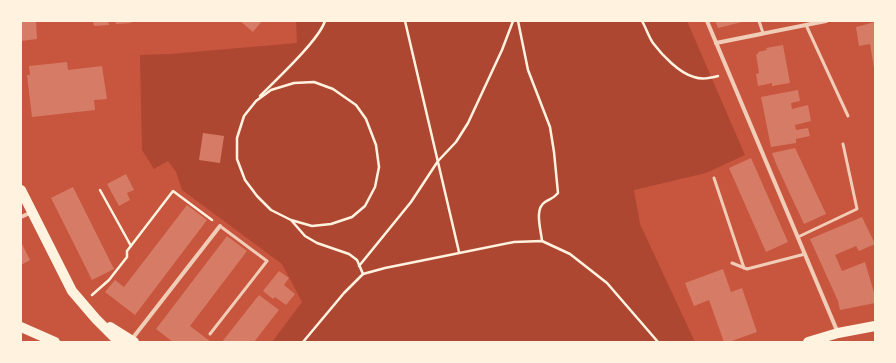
<svg xmlns="http://www.w3.org/2000/svg" width="896" height="363" font-family="'Roboto Condensed',sans-serif">
<rect width="100%" height="100%" fill="#c8553d"/>
<polygon fill="#ae4732" points="296,21 687,21 745,155 706,173 634,190 640,224 695,342 272,342 302,302 282,264 182,190 176,172 168,161 154,169 142,150 140,55 170,54 297,43"/>
<g fill="#d67c66">
<polygon points="21,21 36,21 37,39 21,41"/>
<polygon points="93,21 108,21 109,25 94,26"/>
<polygon points="115,21 131,21 131,23 116,24"/>
<polygon points="240,21 262,21 253,32"/>
<polygon points="715,21 742,21 742,22 718,28"/>
<polygon points="875,22 875,68 874,68 870,44 859,46 856,27"/>
<polygon points="783,45 790,83 772,86 772,83 758,86 756,74 759,73 756,54 758,54 758,52 767,50 766,48"/>
<polygon points="67,62 68,70 102,66 107,99 94,100 95,110 32,117 27,75 30,75 29,66"/>
<polygon points="798,90 800,101 791,103 792,109 808,105 811,121 795,125 796,130 808,128 810,136 796,139 796,143 771,147 761,97"/>
<polygon points="203,133 224,136 220,163 199,160"/>
<polygon points="795,148 826,214 804,224 777,166 772,153"/>
<polygon points="751,158 788,242 766,252 729,168"/>
<polygon points="126,174 134,190 127,193 130,200 119,206 107,184"/>
<polygon points="73,187 114,269 92,280 51,198"/>
<polygon points="187,205 207,220 135,315 105,292 115,280 124,287"/>
<polygon points="862,217 875,244 859,251 856,246 835,255 842,271 865,262 875,296 875,303 840,310 838,301 810,239"/>
<polygon points="227,236 247,251 190,326 211,342 173,342 156,329"/>
<polygon points="21,242 30,260 21,265"/>
<polygon points="723,269 731,292 742,288 757,332 729,342 724,342 709,300 694,306 685,283"/>
<polygon points="279,271 289,278 284,285 295,294 286,305 275,297 273,299 263,291"/>
<polygon points="259,295 279,310 271,320 254,342 222,342"/>
</g>
<g fill="none" stroke-linecap="round" stroke-linejoin="round">
<g stroke="#fff3e0" stroke-width="2.5">
<polyline points="405,21 459,252"/>
<path d="M 518,21 L 528,70 L 550,127 L 554,152 L 558,193 C 553,199 551,198 545,202 C 534,209 541,230 542,241"/>
<path d="M 642,21 C 646,28 649,37 653,43 C 662,55 679,73 694,77 C 702,80 710,78 718,76"/>
<path d="M 260,96 C 276,80 319,40 325,21"/>
<polyline points="100,190 131,246"/>
<polyline points="291,220 312,226 331,224 352,217 365,206 375,187 379,167 376,145 366,119 356,105 333,89 314,82 294,83 271,90 256,101 244,116 237,138 237,159 245,180 257,196 271,210 291,220 305,236 317,243 349,254 357,260 363,274"/>
<polyline points="359,266 411,202 438,161 456,142 468,123 502,50 513,21"/>
<polyline points="92,295 109,280 127,257 127,251 173,191 212,220"/>
<polyline points="303,342 344,293 363,274 385,268 514,242 542,241 570,254 607,283 658,342"/>
</g>
<g stroke="#f1ccb7" stroke-width="3">
<polyline points="759,21 763,33"/>
<polyline points="806,25 848,116"/>
<polyline points="714,178 744,268"/>
<polyline points="798,237 857,209 843,144"/>
<polyline points="732,263 747,269 805,254"/>
<polyline points="210,334 267,261 220,226"/>
</g>
<g stroke="#f1ccb7" stroke-width="4">
<polyline points="707,21 838,333"/>
<polyline points="716,43 826,21"/>
<polyline points="21,217 32,212"/>
<polyline points="132,339 220,226"/>
</g>
<g stroke="#fff3e0" stroke-width="10">
<polyline points="21,190 72,291 96,319 119,342"/>
<polyline points="21,327 55,342"/>
<polyline points="110,327 134,342"/>
<polyline points="808,342 838,333 875,326"/>
</g>
</g>
<rect width="896" height="363" fill="none" stroke="#fff3e0" stroke-width="44"/>
</svg>
